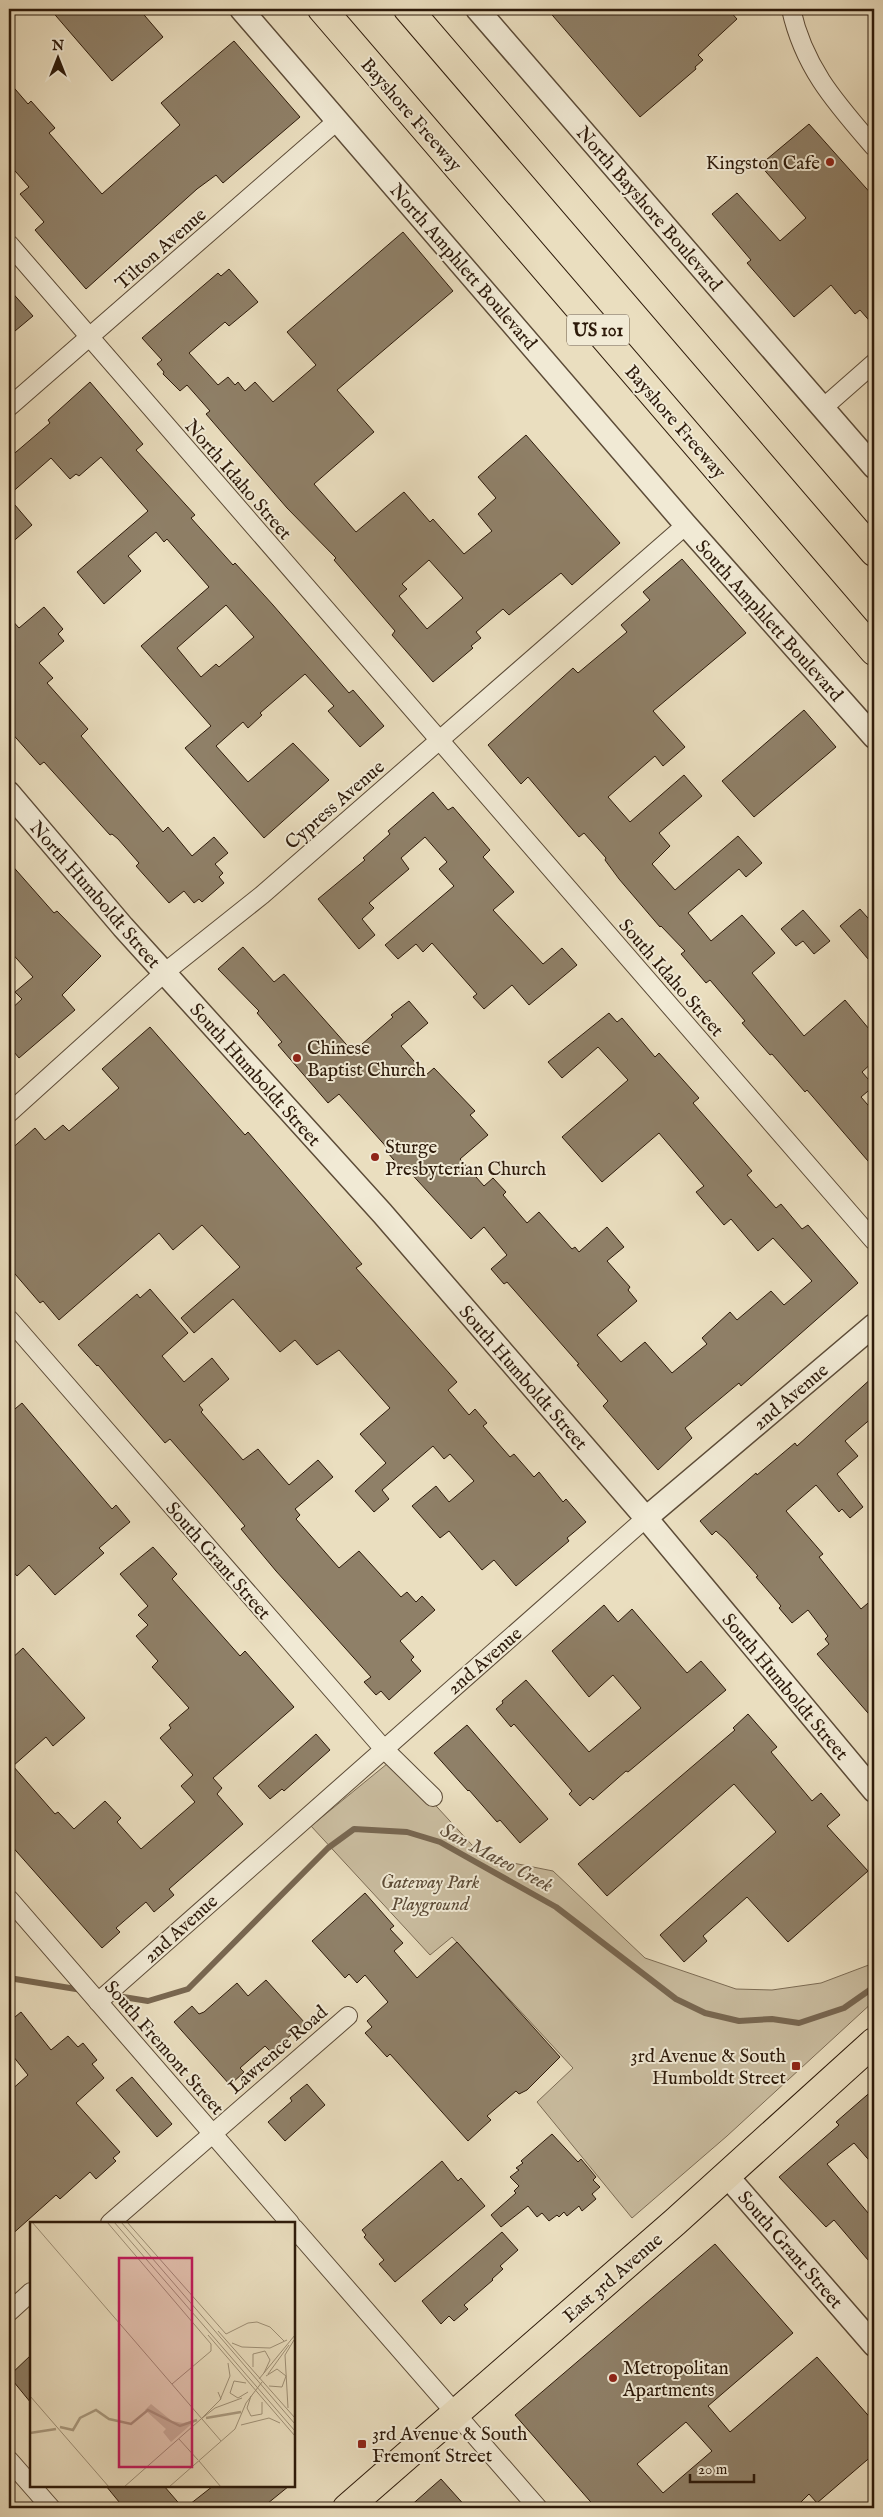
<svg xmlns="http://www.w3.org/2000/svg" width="883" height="2517" font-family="'IM FELL English',serif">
<rect width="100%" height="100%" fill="#eadebf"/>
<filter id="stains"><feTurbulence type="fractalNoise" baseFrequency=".004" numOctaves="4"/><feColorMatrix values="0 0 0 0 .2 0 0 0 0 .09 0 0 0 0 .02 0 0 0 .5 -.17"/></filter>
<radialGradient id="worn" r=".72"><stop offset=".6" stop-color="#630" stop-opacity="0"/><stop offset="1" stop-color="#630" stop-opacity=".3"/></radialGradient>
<polygon fill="#cabda0" stroke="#7c6c55" points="393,1759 483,1857 553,1871 645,1958 736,1989 772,1990 821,1983 874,1963 874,2001 727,2136 632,2218 537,2102 573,2068 452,1937 430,1955 311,1826"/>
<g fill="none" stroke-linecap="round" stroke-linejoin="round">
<g stroke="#786751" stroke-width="6">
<polyline points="9,1978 82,1990"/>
<polyline points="111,1995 148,2001 188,1989 328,1848 354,1829 407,1832 440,1842 556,1907 676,1999 705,2013 739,2021 772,2019 799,2023 844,2008 874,1987"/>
</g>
</g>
<g fill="#8f8068" stroke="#2d1a0a" fill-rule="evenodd">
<polygon points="50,9 139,9 163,37 112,81"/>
<polygon points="547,9 728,9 737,19 698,55 703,60 695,67 696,69 640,117"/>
<polygon points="234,41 300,117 223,183 216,175 197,189 86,289 35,230 44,222 20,194 29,187 9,164 9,82 28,104 31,101 55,128 49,133 102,194 180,125 161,103"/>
<polygon points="809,124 874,197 874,326 860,310 855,314 831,285 794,317 747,263 751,260 712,214 737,193 780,241 806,218 760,165"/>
<path d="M 403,232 L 453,291 L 337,390 L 374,432 L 314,484 L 356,532 L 404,492 L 430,522 L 433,519 L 464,554 L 492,531 L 478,514 L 496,498 L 478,477 L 526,435 L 620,543 L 572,585 L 561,573 L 509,615 L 503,609 L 476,632 L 481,638 L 471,646 L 473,648 L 433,682 L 392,635 L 395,631 L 334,560 L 336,558 L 287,508 L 206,414 L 210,411 L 187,385 L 180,391 L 163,374 L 164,372 L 157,364 L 162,360 L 142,338 L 218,273 L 221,276 L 229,269 L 258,302 L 229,326 L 225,322 L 189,353 L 218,385 L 228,377 L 235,385 L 238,382 L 245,391 L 255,382 L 273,402 L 316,365 L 287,332 ZM 429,560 L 463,598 L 427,629 L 399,596 L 407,589 L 402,584 Z"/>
<polygon points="9,289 33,316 9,336"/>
<path d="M 90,382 L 143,444 L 136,450 L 195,515 L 191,518 L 233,565 L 235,563 L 273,605 L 349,693 L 353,690 L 384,726 L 360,747 L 328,711 L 334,706 L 305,674 L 260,713 L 262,715 L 248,728 L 243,722 L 216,746 L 248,782 L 293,743 L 329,780 L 264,838 L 185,748 L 211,726 L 141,646 L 209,587 L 167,539 L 164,542 L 156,532 L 128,556 L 141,571 L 104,604 L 77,572 L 148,511 L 101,457 L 79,476 L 76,474 L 70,479 L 51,458 L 9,495 L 9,458 L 50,423 L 48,420 ZM 226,605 L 254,637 L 219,667 L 216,664 L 201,677 L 177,648 Z"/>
<polygon points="9,498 32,525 9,545"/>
<polygon points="682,559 746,633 653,711 685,747 663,766 655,756 608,797 630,822 684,775 702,796 659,833 670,846 652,864 675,890 738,836 762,863 746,877 739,869 688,913 711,941 742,915 775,953 752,973 804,1036 845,1000 874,1035 874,1061 862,1072 874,1086 861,1097 874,1112 874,1168 807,1090 805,1092 772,1054 770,1055 742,1023 745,1021 710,980 706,983 681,954 685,951 661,926 660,927 619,879 605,860 606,858 584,833 579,837 528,777 521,784 488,745 573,668 578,673 627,632 621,625 650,600 643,592"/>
<polygon points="44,607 63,629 58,634 64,641 39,663 53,678 47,683 88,729 81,736 163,832 168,827 192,856 214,837 228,853 215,864 223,873 219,877 224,883 202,902 199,899 194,903 184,891 169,903 136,866 139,863 118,839 112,834 110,835 44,762 40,765 9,730 9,617 19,628"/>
<polygon points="804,710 836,747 754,817 722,781"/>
<polygon points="433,792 448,810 453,807 490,850 483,857 514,892 493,910 543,964 562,948 577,965 529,1005 512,985 484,1009 473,997 477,994 432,943 423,952 416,944 398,959 385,945 454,886 439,869 447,862 425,837 401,858 409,869 369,903 374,908 362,919 375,935 359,949 318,899 365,860 363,858 390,834 388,831"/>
<polygon points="9,862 54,913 57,911 101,956 62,995 75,1010 19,1058 9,1046 9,1011 22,999 15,992 33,977 9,950"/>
<polygon points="860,909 874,925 874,966 840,926"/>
<polygon points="803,910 830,941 814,954 803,941 796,946 781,929"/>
<polygon points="243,947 274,982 284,974 353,1052 393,1017 391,1015 409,1001 428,1023 401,1046 426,1075 434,1068 475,1111 470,1115 488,1135 460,1159 484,1186 493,1178 506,1192 503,1195 527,1223 539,1212 572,1249 575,1247 579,1252 607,1227 624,1247 607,1261 630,1287 628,1290 637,1301 597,1335 621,1362 645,1342 672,1373 707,1344 702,1338 730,1312 737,1320 771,1291 784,1305 812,1281 773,1238 758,1251 731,1219 724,1225 696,1192 704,1186 659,1133 602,1182 562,1137 628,1080 598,1047 562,1078 548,1062 609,1013 617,1022 622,1018 655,1057 659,1053 699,1098 693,1103 752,1171 747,1175 776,1208 781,1204 802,1229 808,1225 858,1283 741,1386 739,1383 685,1428 692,1438 658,1470 603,1406 608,1401 577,1365 579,1364 507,1282 504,1284 491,1269 507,1255 484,1227 471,1239 407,1169 404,1172 388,1153 390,1151 339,1094 328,1103 278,1045 282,1042 257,1013 259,1011 218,969"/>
<polygon points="150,1027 245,1135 248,1132 362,1264 356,1268 457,1382 448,1390 469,1415 475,1409 487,1423 483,1426 510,1457 514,1454 534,1477 539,1472 563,1502 566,1499 586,1522 567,1538 569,1541 516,1586 494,1560 482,1570 449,1531 440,1538 412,1506 436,1486 449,1502 474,1481 450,1454 444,1459 433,1446 382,1490 389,1499 374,1512 355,1491 386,1463 360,1434 390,1408 339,1350 317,1365 295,1340 280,1352 233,1299 194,1333 181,1318 240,1267 202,1225 173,1250 159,1233 59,1320 43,1301 40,1303 9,1267 9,1151 35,1128 45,1140 63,1125 69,1131 119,1088 102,1069"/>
<polygon points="150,1289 188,1333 162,1356 184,1382 212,1358 229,1379 199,1405 203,1410 201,1412 243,1460 258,1449 289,1485 318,1460 333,1477 295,1509 300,1515 296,1519 339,1568 359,1551 401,1597 407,1592 416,1602 422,1596 435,1610 400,1641 414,1657 411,1660 421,1671 389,1700 381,1691 376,1695 364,1682 371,1677 276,1571 241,1529 245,1526 212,1487 170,1439 165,1443 98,1365 97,1366 78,1345 137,1294 140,1298"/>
<polygon points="874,1376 874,1416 845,1441 858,1456 837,1474 863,1507 850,1518 842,1509 839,1512 816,1485 786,1511 823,1554 819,1557 861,1609 874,1598 874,1720 817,1654 829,1644 825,1639 828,1636 808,1610 792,1623 779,1608 781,1606 756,1577 758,1576 726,1540 716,1531 712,1535 700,1521 756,1473 757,1475 795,1443 797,1446"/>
<polygon points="22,1403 112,1509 116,1505 130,1522 99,1548 104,1553 55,1595 29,1565 17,1576 9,1567 9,1414"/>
<polygon points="153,1547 177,1574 172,1579 240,1656 245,1651 294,1707 213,1778 222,1788 217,1794 243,1824 169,1889 174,1895 154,1912 146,1902 116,1928 120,1932 102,1948 9,1843 9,1661 23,1648 85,1718 53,1746 46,1737 13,1766 55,1814 58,1812 74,1829 105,1801 121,1818 117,1822 141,1849 195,1802 181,1786 193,1775 160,1738 171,1728 169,1725 189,1708 152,1667 158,1661 136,1636 148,1625 138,1615 148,1606 120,1574"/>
<polygon points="604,1605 618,1622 632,1609 687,1673 701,1661 726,1690 628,1772 626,1771 593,1800 590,1797 580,1806 569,1794 572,1791 514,1724 511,1727 496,1709 503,1703 502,1701 526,1680 589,1752 641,1708 613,1675 589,1697 552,1651"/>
<polygon points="748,1714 777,1747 771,1752 812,1801 821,1793 840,1815 827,1826 868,1871 788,1942 747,1897 703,1936 707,1941 684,1962 660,1935 776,1832 734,1784 607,1896 578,1864 735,1730 733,1728"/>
<polygon points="467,1725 548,1819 520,1843 500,1820 497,1822 469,1790 468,1791 434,1753"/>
<polygon points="316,1734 330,1750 284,1791 282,1789 270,1799 258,1786"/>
<polygon points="365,1893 394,1926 390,1929 403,1943 394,1951 417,1978 457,1942 560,2057 527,2090 519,2094 516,2091 487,2116 491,2120 468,2141 390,2054 387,2057 365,2033 372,2027 367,2021 388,2002 365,1975 357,1983 349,1974 345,1978 312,1941"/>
<polygon points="266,1980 305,2023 271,2052 265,2046 240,2068 244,2072 230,2085 174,2022 192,2006 199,2014 204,2012 237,1983 248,1996"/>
<polygon points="21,2012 51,2050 68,2036 78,2047 83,2043 97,2060 92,2064 104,2078 76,2103 120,2152 113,2158 116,2161 96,2179 90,2172 60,2199 56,2195 9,2237 9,2092 28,2075 9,2051 9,2022"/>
<polygon points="132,2077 172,2124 157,2137 116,2090"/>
<polygon points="307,2084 325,2105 285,2141 268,2122 292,2101 290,2098"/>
<polygon points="874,2089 874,2166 854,2143 827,2164 874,2220 874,2267 834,2220 826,2227 779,2177 839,2125 836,2122"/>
<polygon points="552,2134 578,2162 581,2159 596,2177 593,2180 600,2187 592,2194 596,2199 582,2211 579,2206 567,2216 564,2212 559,2217 557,2215 549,2221 542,2213 537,2217 528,2206 501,2227 491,2215 516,2193 514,2191 519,2186 510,2177 519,2170 516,2168 523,2163 521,2161"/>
<polygon points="442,2161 458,2181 461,2178 485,2206 395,2282 379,2264 384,2260 364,2237 366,2235 362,2230"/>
<polygon points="502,2232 518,2250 500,2266 503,2269 492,2279 493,2280 464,2305 468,2309 454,2321 449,2316 441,2324 422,2301"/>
<path d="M 715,2244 L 793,2333 L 708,2406 L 730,2432 L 817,2357 L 874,2422 L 874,2454 L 817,2503 L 809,2494 L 795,2508 L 596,2508 L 515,2415 ZM 686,2422 L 712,2451 L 663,2493 L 637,2464 Z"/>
<polygon points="31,2355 31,2403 9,2376"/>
<polygon points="441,2479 467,2508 408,2508"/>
<polygon points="106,2486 164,2486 183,2508 124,2508"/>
<polygon points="213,2486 289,2486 262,2508 185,2508"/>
</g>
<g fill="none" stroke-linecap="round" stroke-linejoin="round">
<defs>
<g id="minor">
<path d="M 791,9 C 804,68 836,103 874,147"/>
<polyline points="9,244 874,1241"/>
<polyline points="9,407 338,120"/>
<polyline points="824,407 874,363"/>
<polyline points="9,1113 164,973 262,895 686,525"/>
<polyline points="9,1319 383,1748 433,1797"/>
<polyline points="9,1899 290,2223"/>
<polyline points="98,2002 646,1518"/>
<polyline points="110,2223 348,2016"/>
<polyline points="294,2228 538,2508"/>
<polyline points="9,2312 31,2292"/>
<polyline points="9,2460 51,2508"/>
</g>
<g id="tertiary">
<polyline points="241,9 686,525 874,737"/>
<polyline points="477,9 874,467"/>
<polyline points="9,793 123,927 382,1213 646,1518 874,1791"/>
<polyline points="646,1518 874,1325"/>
<polyline points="727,2176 874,2345"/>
</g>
<polyline id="primary" points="347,2508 675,2222 874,2042"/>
<g id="motorway">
<polyline points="322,9 874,651"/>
<polyline points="408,9 874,552"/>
</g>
</defs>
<use href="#minor" stroke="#5c4b37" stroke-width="20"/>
<use href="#tertiary" stroke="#5c4b37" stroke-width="25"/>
<use href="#primary" stroke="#2d1a0a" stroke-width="30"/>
<use href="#motorway" stroke="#2d1a0a" stroke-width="30"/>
<use href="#minor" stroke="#f1ead5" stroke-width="18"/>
<use href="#tertiary" stroke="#f1ead5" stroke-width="22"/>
<use href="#primary" stroke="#eadebf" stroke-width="28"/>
<use href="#motorway" stroke="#eadebf" stroke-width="28"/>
</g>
<g fill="#8f2418" stroke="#f1ead5" stroke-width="2">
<circle cx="830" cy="162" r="5"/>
<circle cx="297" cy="1058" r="5"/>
<circle cx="375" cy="1157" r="5"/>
<rect x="791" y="2061" width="10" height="10" rx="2.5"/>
<circle cx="613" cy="2378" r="5"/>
<rect x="357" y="2439" width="10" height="10" rx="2.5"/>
</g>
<g text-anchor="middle" stroke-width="4" stroke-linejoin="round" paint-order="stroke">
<rect fill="#f1ead5" stroke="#685847" stroke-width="1" x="567" y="314.5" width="62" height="31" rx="4"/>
<g font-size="18" font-weight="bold" fill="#2d1a0a">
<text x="598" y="336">US 101</text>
</g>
<g font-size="19" fill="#2d1a0a" stroke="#f1ead5">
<text transform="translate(412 114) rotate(49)" y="7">Bayshore Freeway</text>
<text transform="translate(650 208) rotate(49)" y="7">North Bayshore Boulevard</text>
<text transform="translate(160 248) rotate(-41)" y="7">Tilton Avenue</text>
<text transform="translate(464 266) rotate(49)" y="7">North Amphlett Boulevard</text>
<text transform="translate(676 421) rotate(49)" y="7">Bayshore Freeway</text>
<text transform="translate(239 479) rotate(49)" y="7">North Idaho Street</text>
<text transform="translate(770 620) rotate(48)" y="7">South Amphlett Boulevard</text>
<text transform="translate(334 804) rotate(-41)" y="7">Cypress Avenue</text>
<text transform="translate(96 894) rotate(49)" y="7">North Humboldt Street</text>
<text transform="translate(672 977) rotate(49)" y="7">South Idaho Street</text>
<text transform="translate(256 1074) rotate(48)" y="7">South Humboldt Street</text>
<text transform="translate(524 1377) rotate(49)" y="7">South Humboldt Street</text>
<text transform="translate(790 1396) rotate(-40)" y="7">2nd Avenue</text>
<text transform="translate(219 1560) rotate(49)" y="7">South Grant Street</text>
<text transform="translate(484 1660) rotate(-41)" y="7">2nd Avenue</text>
<text transform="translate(786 1686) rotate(50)" y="7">South Humboldt Street</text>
<text transform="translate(180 1928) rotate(-42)" y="7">2nd Avenue</text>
<text transform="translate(165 2047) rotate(49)" y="7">South Fremont Street</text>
<text transform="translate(277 2049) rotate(-41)" y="7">Lawrence Road</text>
<text transform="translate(791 2249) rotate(49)" y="7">South Grant Street</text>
<text transform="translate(612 2277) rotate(-41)" y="7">East 3rd Avenue</text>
</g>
<g font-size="19" fill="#2d1a0a" stroke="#f1ead5" text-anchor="start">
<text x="820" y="169" text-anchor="end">Kingston Cafe</text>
<text x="307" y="1054">Chinese<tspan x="307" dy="22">Baptist Church</tspan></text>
<text x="385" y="1153">Sturge<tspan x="385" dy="22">Presbyterian Church</tspan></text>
<text x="786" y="2062" text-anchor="end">3rd Avenue &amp; South<tspan x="786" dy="22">Humboldt Street</tspan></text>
<text x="623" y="2374">Metropolitan<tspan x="623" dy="22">Apartments</tspan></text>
<text x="372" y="2440">3rd Avenue &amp; South<tspan x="372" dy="22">Fremont Street</tspan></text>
</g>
<g font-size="19" font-style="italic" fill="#5c4b37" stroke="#f1ead5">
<text x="430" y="1888">Gateway Park<tspan x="430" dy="22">Playground</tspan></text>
</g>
<g font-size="20" font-style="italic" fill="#5f4e3a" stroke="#f1ead5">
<text transform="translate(497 1857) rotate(28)" y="7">San Mateo Creek</text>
</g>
</g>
<g transform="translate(30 2222)">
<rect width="265" height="265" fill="#eadebf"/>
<path d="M 121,182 L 142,199 L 153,201 L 166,198 L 141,220 L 133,210 L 136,207 L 115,188 Z" fill="#cabda0"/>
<path fill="none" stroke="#aa9b81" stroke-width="2.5" d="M 176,196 L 211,190M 30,205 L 43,208 L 50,196 L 66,188 L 79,197 L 101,202 L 118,188 L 150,204 L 167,198M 0,211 L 26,207"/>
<path fill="none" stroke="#9e9077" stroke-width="1" d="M 2,0 L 191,219M 77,0 L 181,122 L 181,129 L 142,162M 84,0 L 265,209M 91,0 L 265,202M 97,0 L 196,112 L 218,101 L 227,100 L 240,105 L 254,119M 188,109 L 265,196M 178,113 L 265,214M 202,121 L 212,125 L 240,126 L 257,118M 223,145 L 223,132 L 235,129 L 240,138 L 234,151M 238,152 L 259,123M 236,154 L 247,147 L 256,154 L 252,165 L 239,164M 229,157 L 265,113M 216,161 L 204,159 L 200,171 L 208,176 L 218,170M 0,174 L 79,265M 221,174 L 217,186 L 221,194 L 232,192 L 232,180M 190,178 L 200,154 L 198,141M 258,186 L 255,133 L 264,118M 171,197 L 191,177 L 188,170M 211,203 L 239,196 L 250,201M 149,217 L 168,238M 169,239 L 191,265M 94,265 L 171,197 L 185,186 L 212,176M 139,265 L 205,207 L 216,181 L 232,160"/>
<path fill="#c2185b" fill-opacity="0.15" stroke="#c2185b" stroke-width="2.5" d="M 89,36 L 162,36 L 162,245 L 89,245 Z"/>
<rect width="265" height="265" fill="none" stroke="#2d1a0a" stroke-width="2.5"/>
</g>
<rect width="883" height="2517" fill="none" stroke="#eadebf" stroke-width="30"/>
<rect x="10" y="10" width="863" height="2497" fill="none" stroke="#2d1a0a" stroke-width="2.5"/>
<rect x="15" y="15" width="853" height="2487" fill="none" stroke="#2d1a0a"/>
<g transform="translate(58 58)" stroke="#f1ead5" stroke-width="4" paint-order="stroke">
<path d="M0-4L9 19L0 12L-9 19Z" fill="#2d1a0a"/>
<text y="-8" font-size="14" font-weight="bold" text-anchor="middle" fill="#2d1a0a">N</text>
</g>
<path d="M690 2474v8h64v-8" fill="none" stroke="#2d1a0a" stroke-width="2.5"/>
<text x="698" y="2474" font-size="15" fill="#2d1a0a" stroke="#f1ead5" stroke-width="4" paint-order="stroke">20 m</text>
<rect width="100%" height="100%" filter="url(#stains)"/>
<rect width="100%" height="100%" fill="url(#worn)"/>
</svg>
